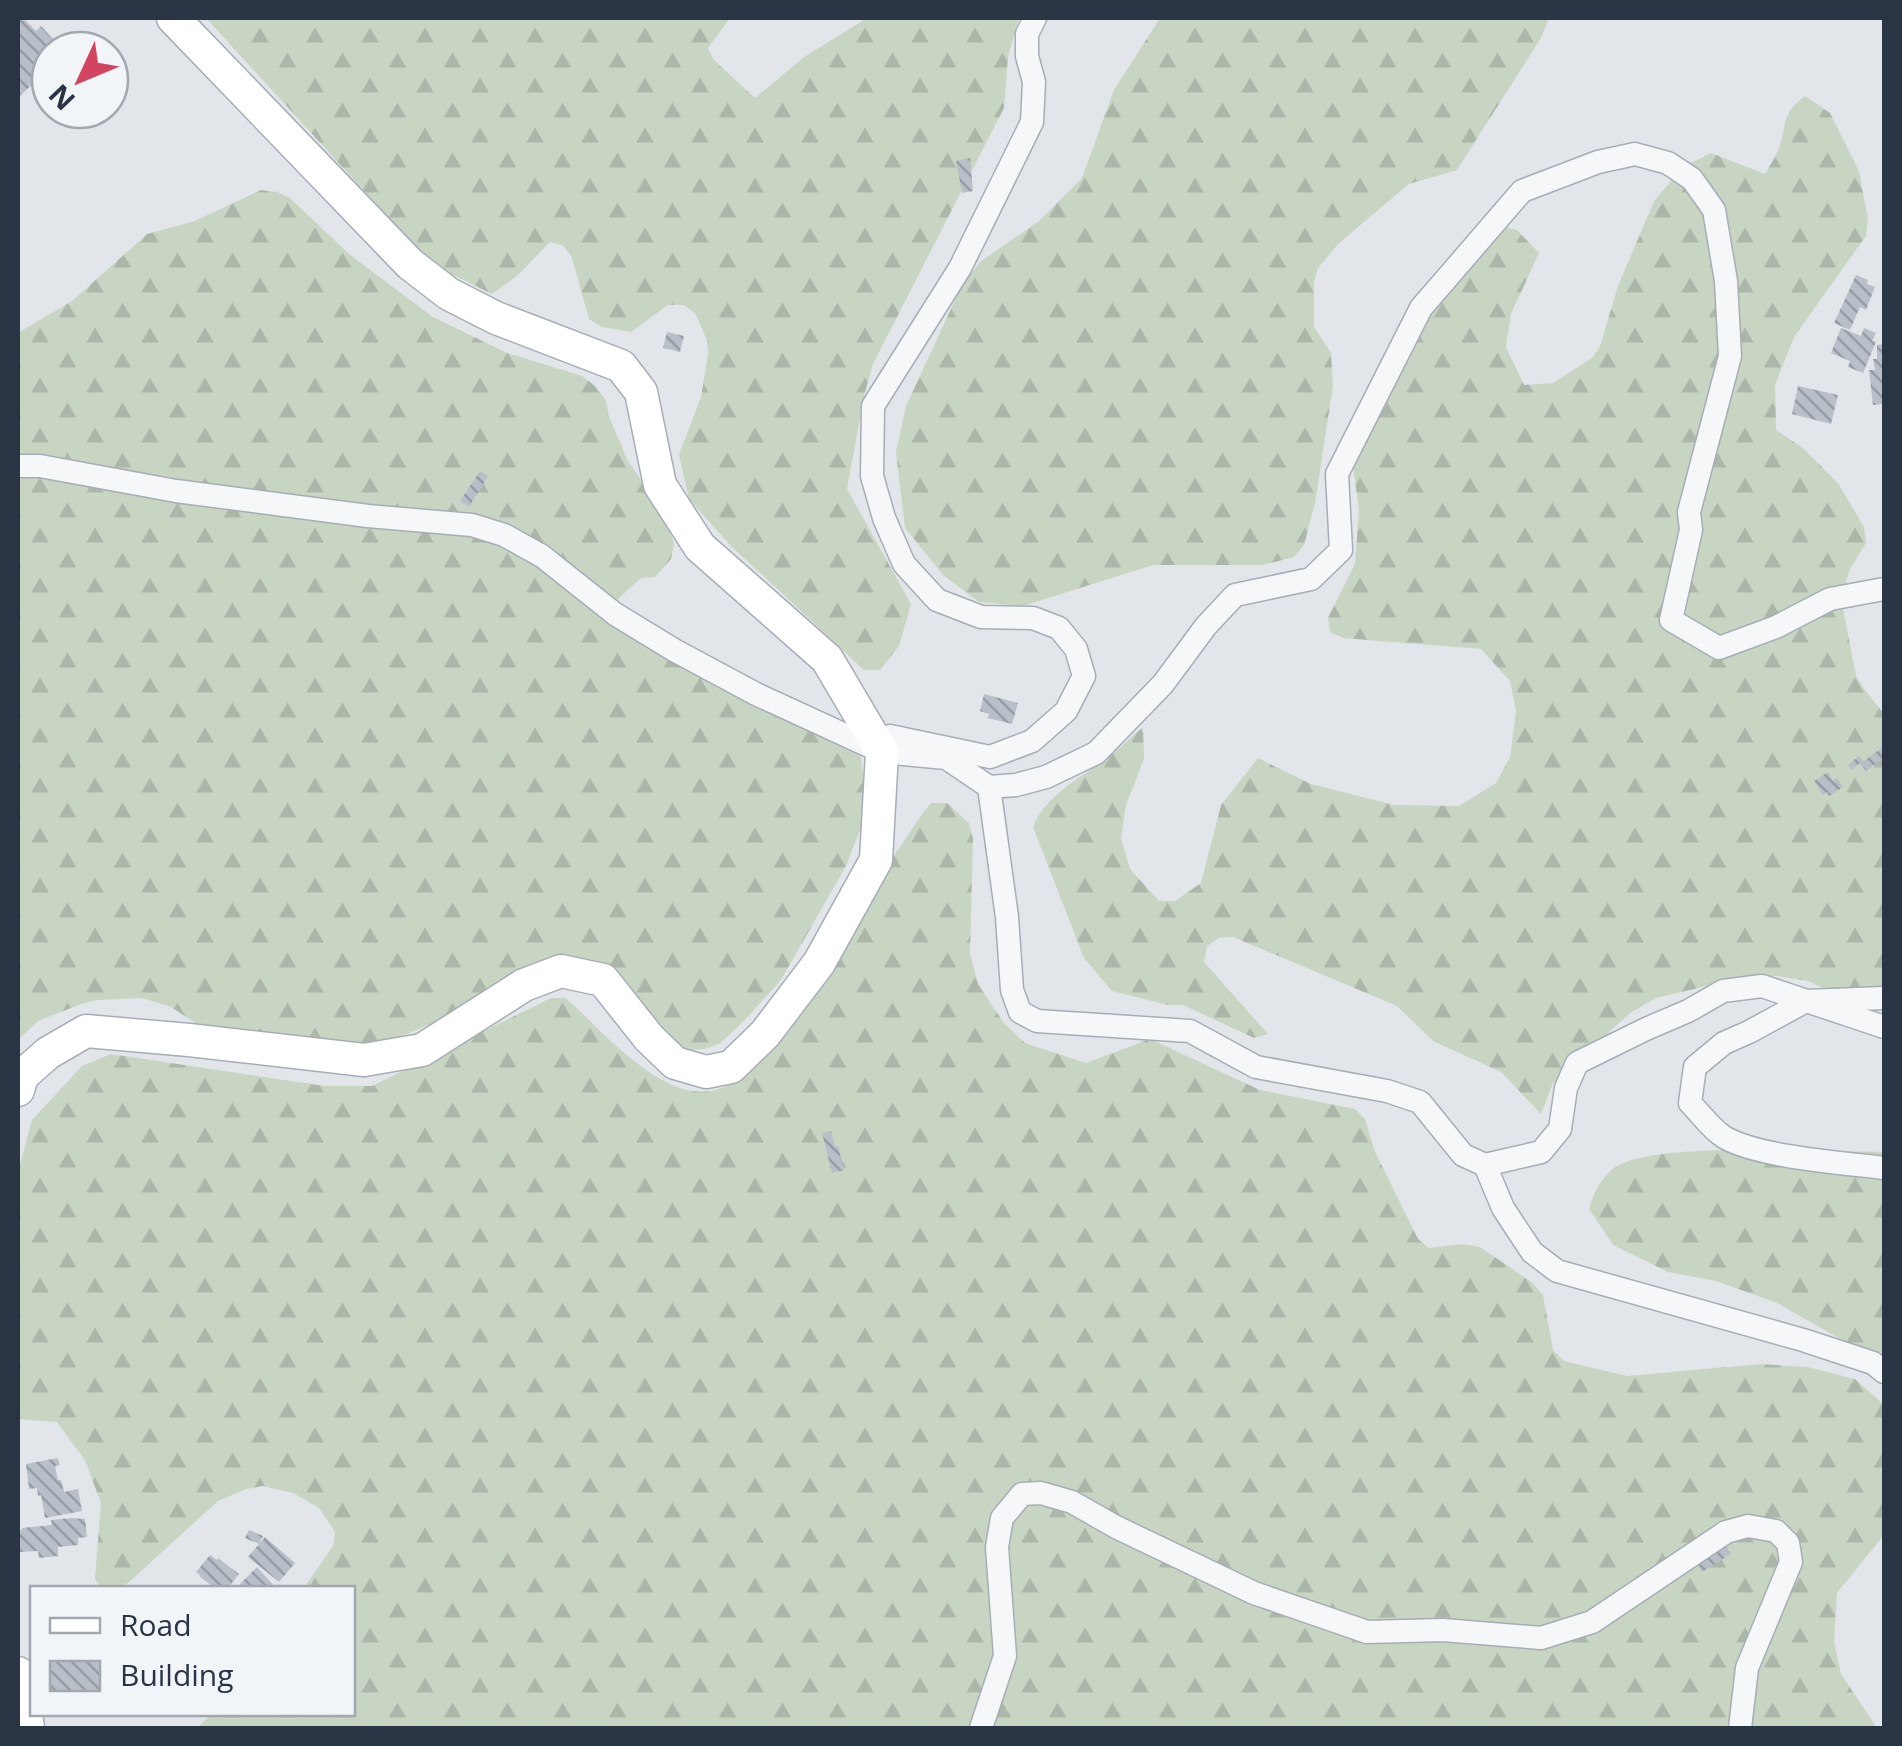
<svg xmlns="http://www.w3.org/2000/svg" width="1902" height="1746" font-family="'Open Sans',sans-serif">
<defs>
<pattern id="forest-firs" width="22" height="20" patternUnits="userSpaceOnUse" patternTransform="scale(2.5)"><rect width="22" height="20" fill="#c8d5c3"/><path d="M5 1l3.5 6h-7zM16 11l3.5 6h-7z" fill="#acb7a9"/></pattern>
<pattern id="building-back-hatch" width="6" height="6" patternUnits="userSpaceOnUse" patternTransform="scale(2.5)"><rect width="6" height="6" fill="#b9bfc9"/><path d="M-1 5l2 2M0 0l6 6M5-1l2 2" fill="none" stroke="#969ca5"/></pattern>
</defs>
<rect width="100%" height="100%" fill="#e2e6eb"/>
<g fill="url(#forest-firs)">
<polygon points="206,18 730,18 708,48 714,60 755,98 804,57 867,18 1019,18 1008,57 1004,108 873,364 864,396 847,489 911,604 899,646 880,670 864,670 730,545 689,499 679,455 701,397 708,354 707,340 695,313 683,305 668,305 631,332 602,327 589,319 572,258 564,246 550,242 517,276 492,294 431,264"/>
<polygon points="1160,18 1549,18 1541,38 1457,170 1409,184 1338,244 1318,268 1314,282 1314,327 1331,353 1333,386 1315,503 1304,545 1294,557 1263,565 1153,565 1023,606 979,602 944,576 905,528 896,452 906,406 962,285 980,262 1039,221 1082,178 1114,90"/>
<path d="M 1805,96 L 1830,113 L 1859,171 L 1868,220 L 1866,236 L 1794,337 L 1775,385 L 1776,430 L 1804,449 L 1838,483 L 1864,527 L 1866,543 L 1850,569 L 1841,598 L 1856,676 L 1864,689 L 1884,714 L 1884,1006 L 1836,994 L 1808,981 L 1777,976 L 1728,981 L 1656,998 L 1630,1013 L 1553,1083 L 1541,1114 L 1501,1072 L 1433,1041 L 1397,1006 L 1233,937 L 1219,938 L 1207,946 L 1204,962 L 1268,1034 L 1254,1038 L 1183,1005 L 1168,1005 L 1112,991 L 1084,958 L 1033,827 C 1047,793 1080,779 1107,758 C 1120,749 1131,737 1143,727 L 1144,759 L 1126,805 L 1121,838 L 1130,869 L 1159,901 L 1175,901 L 1201,883 L 1221,805 L 1258,758 L 1311,784 L 1394,805 L 1459,806 L 1496,783 L 1510,757 L 1516,711 L 1510,681 L 1481,649 L 1343,638 L 1330,632 L 1328,618 L 1355,564 L 1359,510 L 1353,466 L 1415,326 L 1502,226 L 1517,230 L 1539,253 L 1511,314 L 1506,347 L 1524,385 L 1553,383 L 1592,358 L 1600,346 L 1618,286 L 1654,201 L 1683,167 L 1711,153 L 1765,174 C 1770,165 1777,155 1780,145 C 1787,121 1783,112 1805,96 Z"/>
<polygon points="261,190 277,192 290,198 349,254 433,317 505,352 582,376 595,386 606,400 609,417 628,461 665,515 674,544 671,559 655,577 641,578 618,599 622,616 859,744 865,790 863,822 846,866 781,980 741,1024 719,1044 705,1049 690,1050 676,1046 613,984 532,966 433,1023 385,1043 355,1051 281,1042 197,1024 171,1007 142,998 97,1000 81,1004 38,1021 18,1040 18,333 72,301 147,234 195,221"/>
<path d="M 931,803 L 947,803 L 969,823 L 973,839 L 970,954 L 978,984 L 1004,1023 L 1025,1043 L 1086,1063 L 1150,1039 L 1260,1090 L 1355,1109 L 1365,1119 L 1375,1152 L 1418,1239 L 1429,1248 L 1462,1244 L 1480,1247 L 1533,1283 L 1543,1295 L 1553,1350 L 1564,1361 L 1627,1376 L 1760,1364 L 1808,1367 L 1855,1379 L 1884,1405 L 1884,1535 L 1837,1593 L 1834,1642 L 1841,1674 L 1877,1728 L 197,1728 L 212,1714 L 352,1714 L 352,1588 L 304,1588 L 333,1546 L 335,1532 L 319,1508 L 293,1493 L 263,1486 L 246,1489 L 218,1501 L 128,1583 L 113,1588 L 101,1588 L 95,1578 L 101,1503 L 85,1460 L 57,1422 L 18,1419 L 18,1172 L 32,1120 L 82,1066 L 111,1054 L 325,1086 L 372,1086 L 551,998 L 566,998 C 600,1029 661,1100 710,1091 C 723,1089 736,1082 747,1075 L 922,814 Z"/>
<path d="M 1743,1149 L 1884,1152 L 1884,1364 L 1777,1303 L 1716,1281 L 1668,1272 L 1613,1245 L 1589,1209 C 1593,1194 1601,1178 1613,1169 C 1637,1150 1712,1151 1743,1149 Z"/>
</g>
<g fill="url(#building-back-hatch)">
<polygon points="18,18 23,18 36,31 41,26 63,50 50,50 50,75 46,71 18,98"/>
<polygon points="970,158 973,191 962,193 956,161"/>
<polygon points="1856,275 1868,280 1867,284 1875,287 1866,310 1860,307 1850,330 1834,323"/>
<polygon points="1841,328 1861,336 1864,328 1876,333 1872,341 1876,342 1863,373 1848,367 1850,361 1831,353"/>
<polygon points="667,332 684,336 680,352 663,348"/>
<polygon points="1884,344 1884,404 1873,405 1869,370 1875,370 1873,359 1877,359 1877,345"/>
<polygon points="1798,386 1838,395 1831,424 1792,414"/>
<polygon points="480,471 488,476 469,507 460,501"/>
<polygon points="984,694 1018,703 1012,724 988,718 989,714 980,711"/>
<polygon points="1884,746 1884,758 1866,771 1860,763 1852,770 1848,765 1859,756 1864,761"/>
<polygon points="1828,772 1833,781 1837,778 1843,787 1829,796 1827,792 1823,795 1814,781"/>
<polygon points="831,1131 835,1147 838,1146 844,1170 832,1173 822,1133"/>
<polygon points="58,1458 60,1465 55,1466 58,1480 61,1480 64,1492 78,1489 82,1511 45,1518 41,1495 38,1496 37,1488 29,1489 26,1464"/>
<polygon points="72,1518 85,1519 87,1537 78,1538 78,1545 58,1547 58,1556 39,1558 38,1551 20,1552 18,1531 22,1530 22,1528 52,1525 51,1520"/>
<polygon points="249,1530 263,1536 259,1544 265,1537 295,1563 279,1582 248,1557 259,1544 245,1538"/>
<polygon points="1724,1544 1731,1554 1702,1572 1696,1562"/>
<polygon points="210,1555 217,1560 218,1558 239,1574 228,1588 215,1588 199,1576 200,1575 196,1572"/>
<polygon points="257,1567 276,1588 236,1588"/>
</g>
<g fill="none" stroke-linecap="round" stroke-linejoin="round">
<defs>
<g id="street">
<polyline points="18,466 40,466 176,491 368,516 472,525 504,535 542,556 615,614 674,650 756,694 882,752 946,758 989,787 1016,785 1046,777 1096,753 1163,684 1206,626 1235,595 1311,579 1341,550 1337,474 1421,308 1522,191 1598,162 1635,154 1668,163 1692,179 1714,210 1726,281 1730,356 1689,512 1691,530 1671,620 1719,648 1776,627 1830,599 1884,589"/>
<polyline points="882,752 890,736 990,757 1032,741 1066,711 1084,676 1076,649 1059,628 1033,618 981,617 937,600 904,564 884,518 872,476 873,406 960,268 1032,122 1034,82 1027,56 1027,34 1035,18"/>
<polyline points="989,787 1007,917 1012,990 1020,1012 1037,1021 1190,1031 1256,1067 1387,1091 1420,1102 1463,1155 1485,1165 1541,1152 1560,1129 1566,1088 1577,1063 1646,1029 1688,1011 1723,991 1762,986 1884,1027"/>
<path d="M 1884,998 L 1806,1001 L 1749,1032 L 1724,1043 L 1695,1067 L 1690,1103 C 1701,1114 1711,1129 1724,1137 C 1757,1157 1844,1163 1884,1168"/>
<polyline points="1485,1165 1503,1208 1532,1252 1557,1271 1803,1340 1873,1363 1884,1372"/>
<polyline points="981,1728 1005,1656 997,1547 1002,1518 1022,1494 1041,1493 1072,1502 1116,1527 1254,1593 1367,1632 1443,1630 1541,1638 1592,1622 1726,1532 1748,1526 1776,1531 1788,1543 1791,1562 1747,1668 1740,1728"/>
</g>
<g id="secondary">
<polyline points="18,1090 22,1076 48,1053 86,1031 189,1040 364,1060 422,1050 524,985 561,971 603,980 649,1038 675,1063 706,1072 731,1067 765,1034 819,963 876,860 882,752 827,659 700,547 660,485 641,392 621,366 496,318 449,294 410,264 173,18"/>
<polyline points="18,1673 23,1692 28,1728"/>
</g>
</defs>
<use href="#street" stroke="#a7adb6" stroke-width="25"/>
<use href="#secondary" stroke="#a7adb6" stroke-width="35"/>
<use href="#street" stroke="#f5f7f9" stroke-width="22"/>
<use href="#secondary" stroke="#fff" stroke-width="32"/>
</g>
<rect width="1902" height="1746" fill="none" stroke="#293444" stroke-width="40"/>
<rect x="30" y="1586" width="325" height="130" fill="#f2f5f8" stroke="#a2a8b0" stroke-width="2.5"/>
<rect x="50" y="1618" width="50" height="15" fill="#ffffff" stroke="#a2a8b0" stroke-width="2.5"/>
<text x="120" y="1636" font-size="30" fill="#293444">Road</text>
<rect x="50" y="1661" width="50" height="30" fill="url(#building-back-hatch)" stroke="#a2a8b0" stroke-width="2.5"/>
<text x="120" y="1686" font-size="30" fill="#293444">Building</text>
<g transform="translate(80 80) rotate(226)"><circle r="48" fill="#f2f5f8" stroke="#a2a8b0" stroke-width="2.5"/>
<path d="M0-8L18 38L0 25L-18 38Z" fill="#d34460"/>
<text y="-15" font-size="28" font-weight="bold" text-anchor="middle" fill="#293444">N</text>
</g>
</svg>
